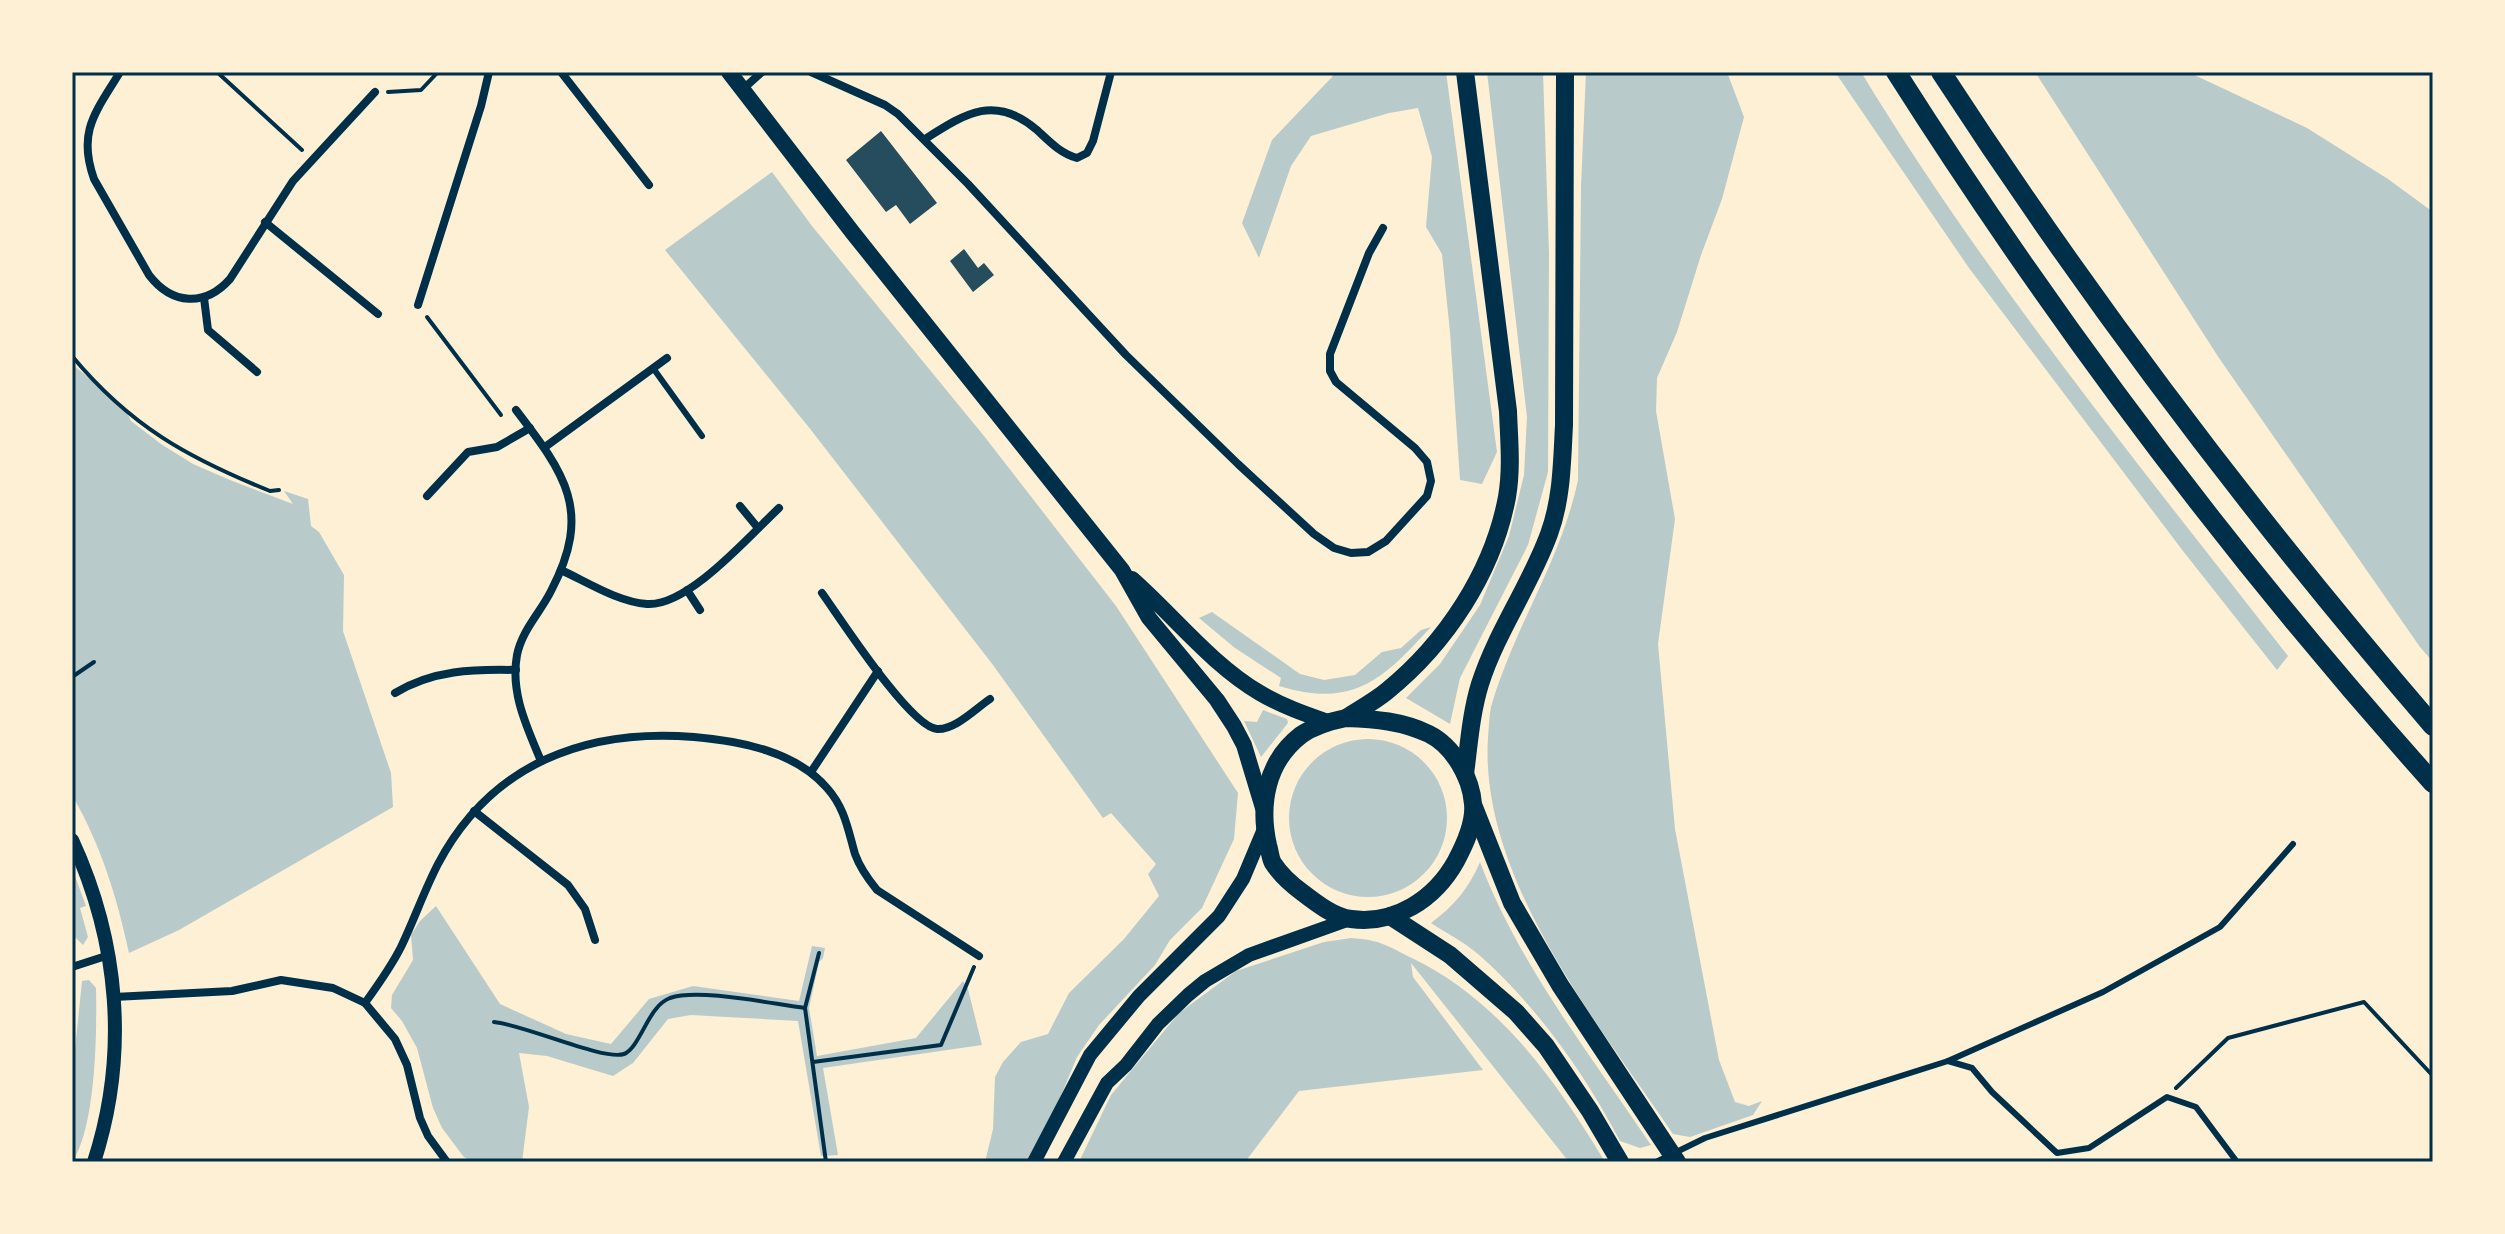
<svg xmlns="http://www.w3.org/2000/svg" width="2505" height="1234" font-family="Poppins,sans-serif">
<rect width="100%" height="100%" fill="#fdf0d5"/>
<g fill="#b9caca">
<polygon points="1334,72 1446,72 1497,452 1482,484 1460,480 1450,332 1442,254 1426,227 1432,157 1418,108 1389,113 1311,136 1291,166 1259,258 1242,223 1272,140 1332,77"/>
<polygon points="1487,72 1543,72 1549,253 1548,472 1528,545 1460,678 1450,724 1406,698 1440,664 1480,605 1509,536 1524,475 1527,417"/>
<path d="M 1586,72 L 1727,72 L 1744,117 L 1722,199 L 1701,255 L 1677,332 L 1657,378 L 1656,411 L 1675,519 L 1658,644 L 1675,829 L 1719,1060 L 1735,1102 L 1749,1106 L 1762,1101 L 1753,1115 L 1690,1137 L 1673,1134 C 1598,1023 1479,878 1488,737 C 1489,727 1489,717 1491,707 C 1514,627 1561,561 1578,480 L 1581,186 Z"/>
<path d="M 1835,72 L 1861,72 C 1986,278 2140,466 2288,656 L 2277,670 L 2183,551 L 1969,268 Z"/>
<polygon points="2035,72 2188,72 2307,128 2388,179 2433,212 2433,662 2420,647 2219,358"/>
<polygon points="772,172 812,226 984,436 1116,606 1238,793 1234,839 1202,908 1170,940 1155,965 1099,1025 1077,1057 1057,1105 1026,1162 985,1162 993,1129 995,1077 1003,1062 1021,1042 1048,1034 1069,993 1124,939 1159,896 1148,874 1156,864 1111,813 1103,818 993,665 811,430 665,250"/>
<path d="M 72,364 L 125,408 L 131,421 L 161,444 L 193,464 L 230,480 L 293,504 L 284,491 L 308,499 L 311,526 L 319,532 L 344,575 L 343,631 L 391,773 L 393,807 L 179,930 L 129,953 C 117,897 101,845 72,795 Z"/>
<path d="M 1212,612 L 1300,674 L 1324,680 L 1355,675 L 1382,652 L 1401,648 L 1421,630 L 1431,627 C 1383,679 1354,709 1279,686 L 1281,678 L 1235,648 L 1199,618 Z"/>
<polygon points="1263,710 1287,719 1288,723 1261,757 1244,721 1257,722"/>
<circle cx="1368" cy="818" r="79"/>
<path d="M 1480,862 C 1519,965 1590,1054 1651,1145 L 1640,1148 L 1620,1141 C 1584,1072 1536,1005 1478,954 C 1464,942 1446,933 1431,923 C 1454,906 1469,888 1480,862 Z"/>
<polygon points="72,868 86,906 80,908 88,937 83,945 72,934"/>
<polygon points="436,906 500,1004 566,1034 611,1044 649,999 693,986 799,1001 812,946 825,948 823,958 819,962 809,1008 817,1056 916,1038 963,981 968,989 982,1045 823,1068 838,1155 821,1156 798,1021 691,1015 668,1019 633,1063 613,1076 547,1056 519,1053 529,1107 522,1162 471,1162 463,1156 442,1128 433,1108 417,1048 402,1021 391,1008 392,995 413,960 411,935 420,921"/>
<path d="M 1351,938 C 1382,940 1387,946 1414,959 C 1501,1002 1556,1081 1605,1162 L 1569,1162 L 1411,963 L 1413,977 L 1483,1070 L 1299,1091 L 1245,1162 L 1079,1162 L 1111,1095 L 1179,1013 L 1236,971 L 1324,942 Z"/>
<path d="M 89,980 L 96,988 C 97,1031 96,1127 72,1162 L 72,1079 L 82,981 Z"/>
</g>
<g fill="#264d5e">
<polygon points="881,131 937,203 910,224 896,205 886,212 846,160"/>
<polygon points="964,249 978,268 984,263 994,275 973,292 950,261"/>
</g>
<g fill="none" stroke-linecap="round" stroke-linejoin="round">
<g stroke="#003049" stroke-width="4">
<polyline points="217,72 302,150"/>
<polyline points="388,92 421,90 438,72"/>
<polyline points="427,317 501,415"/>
<path d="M 72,356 C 130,426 188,458 270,491 L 279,490"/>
<polyline points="72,677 94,662"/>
<polyline points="805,1008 826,1162"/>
<path d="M 494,1022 C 525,1025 604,1061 624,1054 C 636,1050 646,1020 656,1009 C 659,1005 665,1000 670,998 C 699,988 772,1004 805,1008 L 819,953"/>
<polyline points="813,1062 941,1045 974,967"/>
<polyline points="2176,1088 2228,1038 2364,1002 2433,1076"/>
</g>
<g stroke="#003049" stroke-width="6">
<polyline points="653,368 702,436"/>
<polyline points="1948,1061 1972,1068 1992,1092 2057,1153 2089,1148 2167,1097 2196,1107 2237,1162"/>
<polyline points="1656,1162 1705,1138 1948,1061 2103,992 2220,927 2293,844"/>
</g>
<g stroke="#003049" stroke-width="8">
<path d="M 120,72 C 96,112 77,131 94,179 L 149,275 C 172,305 205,307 230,279 L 293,181 L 375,92"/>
<polyline points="561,72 649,185"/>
<polyline points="811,72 885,105 898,114 968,184 1126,355 1238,464 1314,534 1334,548 1351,553 1368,552 1386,541 1427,496 1431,481 1427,462 1415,448 1336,382 1330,371 1330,354 1369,253 1383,228"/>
<polyline points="743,89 762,72"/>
<path d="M 925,139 C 966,113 995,94 1037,130 C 1050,142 1060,153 1077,158 L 1087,153 L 1093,141 L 1111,72"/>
<polyline points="265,222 378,314"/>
<polyline points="204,298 208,330 257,372"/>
<polyline points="418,305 481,106 489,72"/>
<path d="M 516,410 C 565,474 593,511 551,591 C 540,613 522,630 517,655 C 510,693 527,727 541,761"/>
<polyline points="545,447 667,358"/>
<polyline points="427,496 468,452 497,447 530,428"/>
<polyline points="740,506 758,528"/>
<path d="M 561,570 C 587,582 618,602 647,604 C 688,607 750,535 779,508"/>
<polyline points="687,590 700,610"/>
<path d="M 822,593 C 840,618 910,727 937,729 C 955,730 975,709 990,699"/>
<path d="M 395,693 C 433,670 473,669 516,670"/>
<polyline points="811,772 878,671"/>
<polyline points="474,811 568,885 585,909 595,940"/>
<polyline points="72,967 109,955"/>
<polyline points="114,997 232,991 281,980 333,988 365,1003 395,1039 407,1065 420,1118 428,1136 447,1162"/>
<path d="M 365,1003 C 378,985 391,967 401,947 C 414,920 424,891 438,864 C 491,764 585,728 694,737 C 740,741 795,751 827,788 C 845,808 848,830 855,854 C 860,868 868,879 877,890 L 979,956"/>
</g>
<g stroke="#003049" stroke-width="14">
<path d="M 72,840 C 119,942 129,1054 94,1162"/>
<polyline points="1034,1162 1090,1055 1139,996 1219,916 1243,879 1264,829"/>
<polyline points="1064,1162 1107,1083 1126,1065 1158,1024 1188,995 1205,981 1249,955 1350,919"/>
</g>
<g stroke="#003049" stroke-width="16">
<polyline points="729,72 853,233 1122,570 1149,618 1217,700 1234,726 1244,745 1263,808"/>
<path d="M 1132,579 C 1175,617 1211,664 1260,693 C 1282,706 1305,714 1328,722"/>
</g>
<g stroke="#003049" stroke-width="18">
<path d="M 1346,718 C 1375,719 1402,721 1429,734 C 1453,746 1471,777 1473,804 C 1475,823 1465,844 1456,861 C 1435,899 1395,925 1351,919 C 1334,917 1316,903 1303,893 C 1292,885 1280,874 1273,863 C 1270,858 1270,851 1268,845 C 1259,805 1266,762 1301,735 C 1314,726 1331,721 1346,718 Z"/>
<polyline points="1474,807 1512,903 1560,985 1677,1162"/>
<polyline points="1390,916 1450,955 1516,1012 1546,1046 1590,1111 1620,1162"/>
</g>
<g stroke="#003049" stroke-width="18">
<path d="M 1346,718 C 1360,709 1375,701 1387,691 C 1446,643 1493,572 1507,497 C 1512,468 1509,440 1508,411 L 1465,72"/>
<path d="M 1465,774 C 1469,744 1471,713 1480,684 C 1497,631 1530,586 1549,534 C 1562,499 1562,461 1564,425 L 1565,72"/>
</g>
<g stroke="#003049" stroke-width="20">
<path d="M 1896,72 C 2055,322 2235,562 2433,783"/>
<path d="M 1941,72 C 2090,301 2255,519 2433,726"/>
</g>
</g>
<rect width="2505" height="1234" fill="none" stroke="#fdf0d5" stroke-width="148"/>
<rect x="74" y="74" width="2357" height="1086" fill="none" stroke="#003049" stroke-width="3"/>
</svg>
